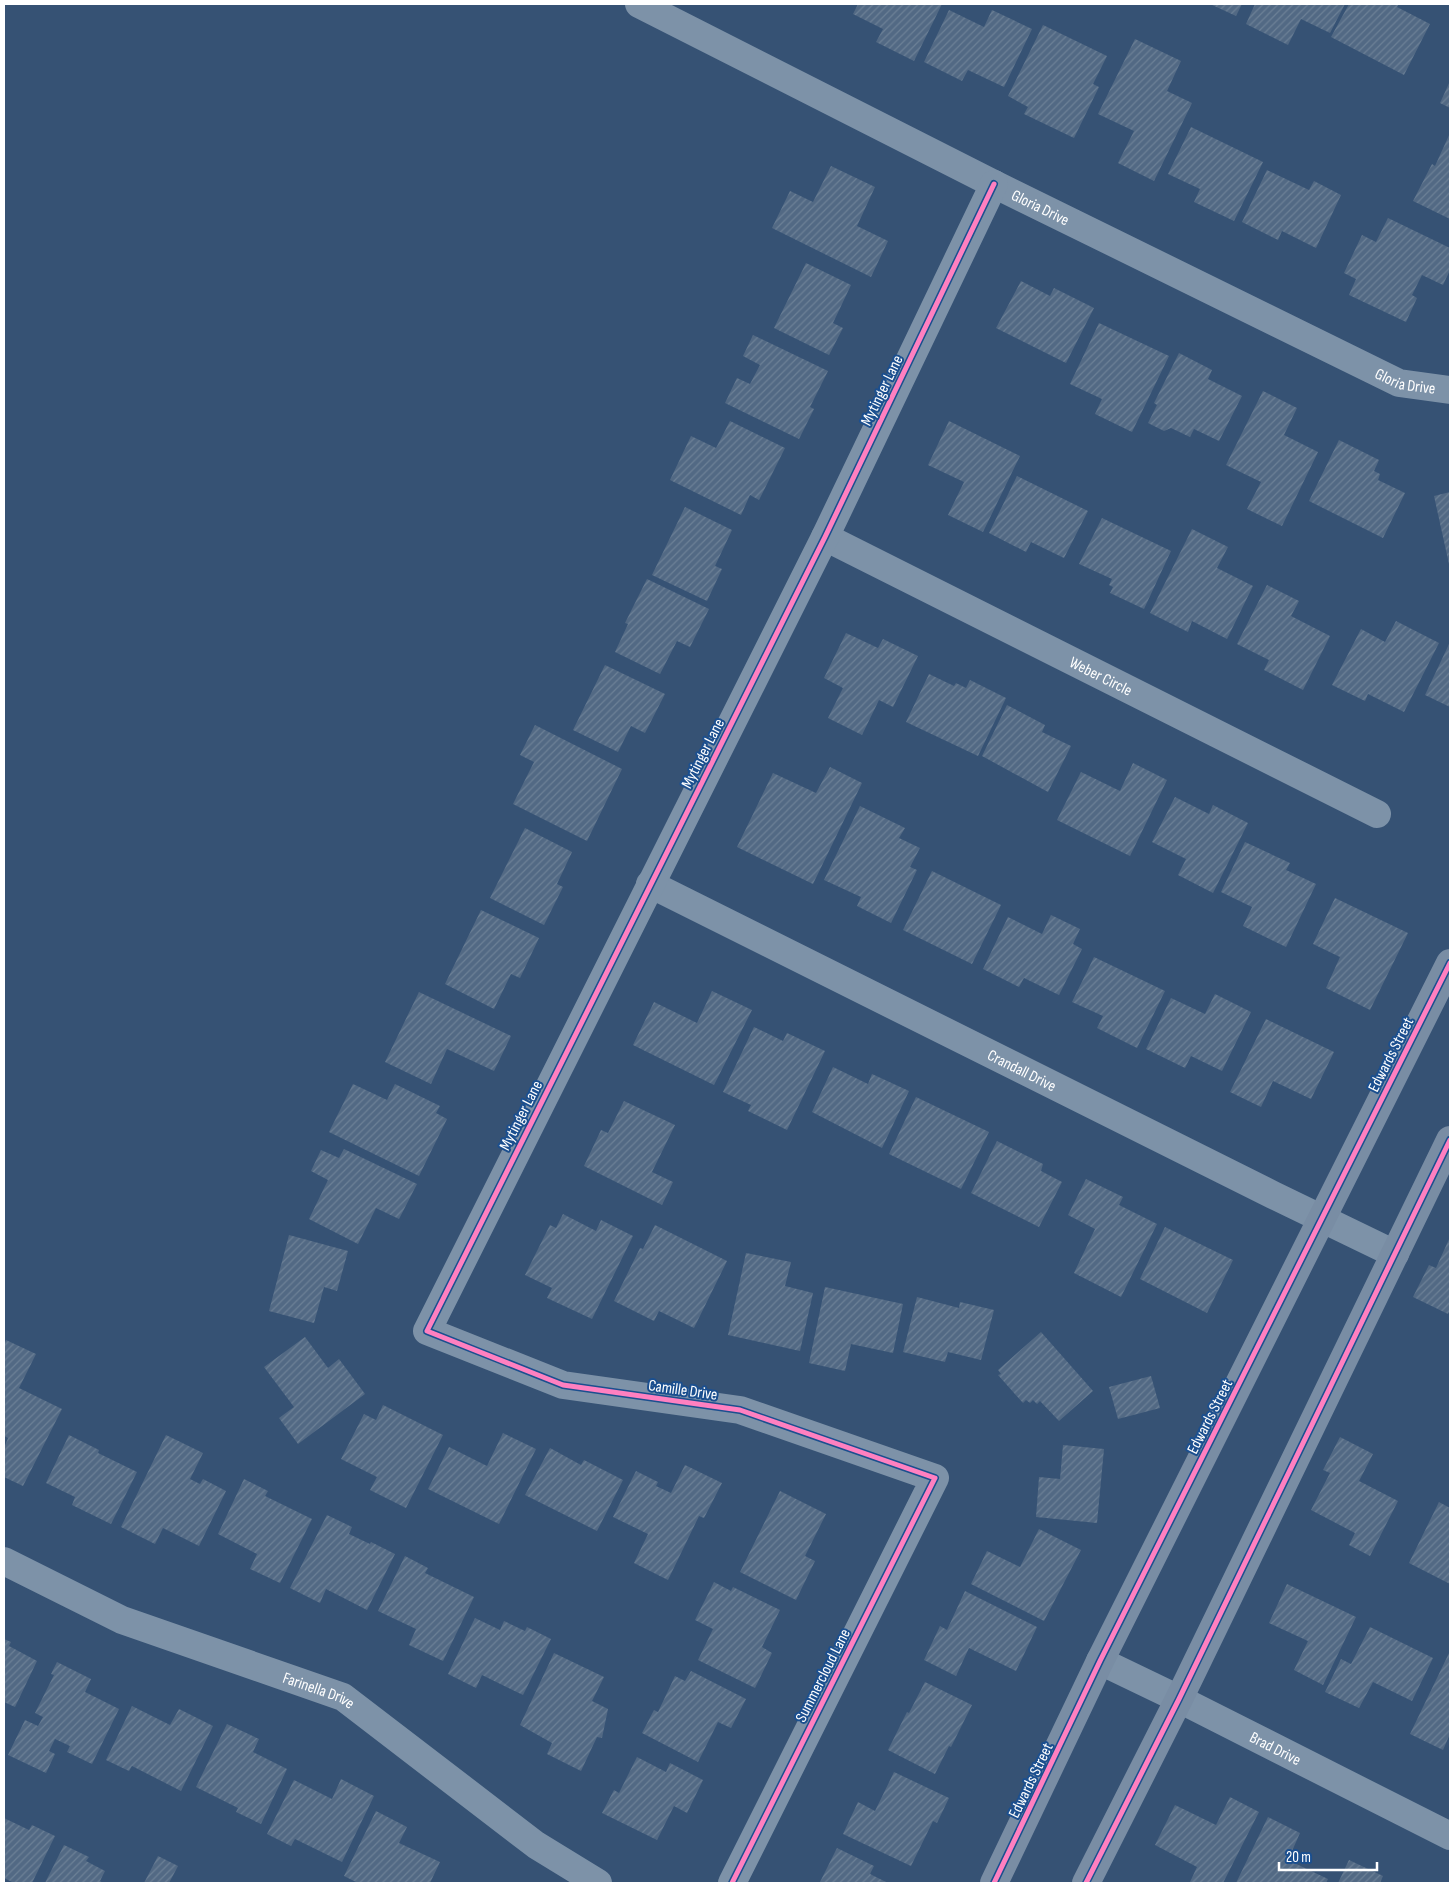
<svg xmlns="http://www.w3.org/2000/svg" width="1454" height="1887" font-family="'Sofia Sans Condensed',sans-serif">
<defs>
<pattern id="building-hatch" width="6" height="6" patternUnits="userSpaceOnUse" patternTransform="scale(1.25)"><rect width="6" height="6" fill="#526984"/><path d="M-1 1l2-2M0 6l6-6M5 7l2-2" fill="none" stroke="#6c8096"/></pattern>
</defs>
<rect width="100%" height="100%" fill="#365274"/>
<g fill="url(#building-hatch)">
<polygon points="858,4 942,4 914,61 876,42 883,29 853,14"/>
<polygon points="1210,4 1242,4 1236,16"/>
<polygon points="1255,4 1345,4 1330,33 1301,19 1288,45 1246,24"/>
<polygon points="1349,4 1399,4 1397,7 1430,24 1404,75 1331,37"/>
<polygon points="949,10 984,27 992,10 1032,29 1004,87 968,70 962,81 924,62"/>
<polygon points="1043,25 1107,56 1093,84 1099,87 1074,138 1024,114 1028,107 1008,96"/>
<polygon points="1135,39 1181,61 1167,91 1192,103 1154,181 1118,163 1134,131 1098,114"/>
<polygon points="1450,81 1450,108 1440,103"/>
<polygon points="1191,127 1263,162 1234,221 1194,202 1200,189 1168,174"/>
<polygon points="1450,133 1450,219 1413,201 1432,164 1435,166"/>
<polygon points="831,166 875,187 857,226 888,241 871,277 772,228 790,191 813,202"/>
<polygon points="1267,170 1309,190 1314,181 1341,195 1316,248 1282,231 1278,240 1242,222"/>
<polygon points="1388,218 1450,248 1450,270 1443,285 1422,275 1412,295 1417,298 1406,322 1349,295 1356,279 1344,273 1362,235 1376,242"/>
<polygon points="806,263 851,285 833,323 843,328 829,355 774,328"/>
<polygon points="1021,281 1050,296 1054,288 1094,308 1066,363 996,328"/>
<polygon points="1099,323 1169,356 1132,432 1095,414 1102,399 1070,384"/>
<polygon points="753,335 828,371 810,407 814,409 799,439 725,403 737,378 750,384 760,365 743,356"/>
<polygon points="1179,353 1212,370 1208,379 1242,396 1219,441 1194,429 1190,437 1171,428 1164,431 1148,423 1157,405 1154,403"/>
<polygon points="1263,391 1297,408 1284,435 1318,452 1282,526 1247,509 1261,482 1226,465"/>
<polygon points="730,421 785,448 759,500 750,495 741,515 670,480 691,436 716,448"/>
<polygon points="949,421 1020,456 983,532 948,515 964,482 928,465"/>
<polygon points="1339,440 1379,460 1374,471 1380,474 1378,480 1405,493 1383,538 1309,501"/>
<polygon points="1017,476 1088,511 1064,558 1031,542 1026,552 989,533"/>
<polygon points="1450,492 1450,564 1449,564 1434,496"/>
<polygon points="685,507 732,530 715,566 722,569 707,601 652,575"/>
<polygon points="1102,518 1171,551 1144,609 1110,593 1113,587 1109,585 1112,579 1079,564"/>
<polygon points="1192,529 1228,547 1217,568 1253,586 1227,639 1192,621 1188,632 1150,613"/>
<polygon points="647,579 709,609 690,647 677,641 660,674 615,652 628,624 625,623"/>
<polygon points="1267,585 1299,601 1291,616 1330,636 1303,690 1264,670 1269,660 1237,644"/>
<polygon points="1396,621 1439,643 1404,712 1368,694 1365,701 1332,685 1361,629 1385,642"/>
<polygon points="846,633 878,648 883,639 918,656 893,707 879,700 862,735 828,718 843,688 824,678"/>
<polygon points="1450,642 1450,707 1425,695"/>
<polygon points="605,665 665,694 645,733 631,726 618,752 573,730"/>
<polygon points="929,674 954,686 956,683 966,688 970,680 1006,698 978,756 906,722"/>
<polygon points="1007,705 1045,725 1042,732 1071,746 1048,792 982,756"/>
<polygon points="535,725 622,769 587,841 513,804 534,762 520,755"/>
<polygon points="1133,763 1167,780 1130,856 1057,820 1081,772 1120,791"/>
<polygon points="830,767 862,783 813,884 737,847 773,773 816,793"/>
<polygon points="1175,797 1209,814 1213,805 1248,823 1213,893 1178,875 1186,859 1152,842"/>
<polygon points="860,806 905,828 899,838 920,848 910,867 917,870 891,923 857,906 861,897 824,880"/>
<polygon points="525,828 572,852 557,884 563,887 544,925 490,898"/>
<polygon points="1245,842 1290,863 1286,870 1316,884 1286,947 1243,926 1252,907 1221,892"/>
<polygon points="932,871 1001,905 972,964 903,930"/>
<polygon points="1335,898 1408,933 1370,1010 1326,988 1340,957 1313,944"/>
<polygon points="481,910 539,938 520,978 511,974 494,1009 445,984"/>
<polygon points="1051,915 1080,929 1073,944 1082,949 1059,995 1024,978 1019,987 983,969 1008,917 1042,934"/>
<polygon points="1094,957 1165,991 1137,1048 1097,1028 1103,1016 1072,1002"/>
<polygon points="712,991 752,1010 714,1085 633,1045 654,1002 697,1023"/>
<polygon points="419,992 511,1036 494,1071 447,1049 431,1084 385,1062"/>
<polygon points="1215,994 1251,1012 1222,1071 1191,1056 1185,1068 1146,1049 1171,998 1205,1014"/>
<polygon points="1266,1019 1334,1052 1311,1099 1273,1081 1261,1107 1230,1092"/>
<polygon points="754,1027 783,1041 787,1033 825,1051 787,1130 748,1111 751,1105 723,1092"/>
<polygon points="833,1067 868,1084 872,1074 909,1091 882,1148 812,1112"/>
<polygon points="353,1084 387,1100 395,1084 440,1106 436,1113 447,1119 419,1176 329,1132"/>
<polygon points="916,1097 989,1132 961,1189 889,1154"/>
<polygon points="624,1101 675,1125 652,1172 673,1182 662,1205 584,1166 601,1130 608,1133"/>
<polygon points="997,1141 1043,1164 1041,1171 1062,1182 1039,1227 971,1193"/>
<polygon points="344,1149 417,1184 399,1219 376,1208 358,1244 309,1219 328,1180 311,1171 321,1150 339,1158"/>
<polygon points="1086,1179 1123,1197 1119,1205 1157,1224 1121,1297 1074,1273 1095,1229 1068,1215"/>
<polygon points="563,1214 596,1231 601,1220 633,1236 592,1319 547,1298 552,1288 525,1275 550,1225 556,1228"/>
<polygon points="655,1225 727,1261 694,1328 659,1311 654,1321 614,1301 640,1248 643,1249"/>
<polygon points="1165,1227 1233,1260 1207,1313 1140,1279"/>
<polygon points="289,1235 348,1251 337,1291 324,1287 314,1323 269,1311"/>
<polygon points="1450,1237 1450,1310 1448,1314 1413,1297 1429,1265 1436,1268"/>
<polygon points="746,1253 791,1262 785,1286 813,1293 800,1351 728,1335"/>
<polygon points="825,1287 903,1304 893,1353 851,1344 845,1371 809,1363"/>
<polygon points="917,1297 959,1308 960,1302 994,1310 981,1360 948,1352 945,1362 903,1352"/>
<polygon points="1041,1332 1093,1391 1059,1421 1040,1401 1037,1404 1033,1400 1030,1403 1026,1400 1023,1403 998,1375 1001,1374 998,1370"/>
<polygon points="305,1337 328,1368 339,1359 365,1394 298,1444 279,1418 294,1407 264,1367"/>
<polygon points="6,1340 36,1354 19,1388 62,1409 23,1486 4,1477 4,1448 8,1438 4,1436 4,1344"/>
<polygon points="1151,1376 1160,1408 1118,1419 1109,1387"/>
<polygon points="383,1405 443,1435 406,1508 370,1490 377,1477 341,1459 364,1414 376,1420"/>
<polygon points="503,1433 536,1449 499,1524 428,1489 449,1447 487,1466"/>
<polygon points="69,1435 99,1450 98,1453 137,1472 111,1524 72,1505 75,1497 46,1483"/>
<polygon points="166,1435 203,1453 190,1479 200,1484 203,1479 226,1491 199,1546 163,1528 155,1544 121,1527"/>
<polygon points="1340,1437 1373,1454 1359,1481 1398,1501 1370,1556 1349,1545 1355,1533 1311,1510 1330,1473 1323,1470"/>
<polygon points="1063,1445 1104,1449 1097,1523 1036,1517 1039,1477 1060,1479"/>
<polygon points="550,1448 581,1465 584,1460 623,1480 597,1531 525,1495"/>
<polygon points="685,1465 722,1483 704,1518 699,1516 668,1580 634,1563 648,1534 613,1517 636,1471 658,1482 656,1486 671,1493"/>
<polygon points="244,1479 268,1491 265,1496 312,1519 280,1583 250,1569 257,1554 218,1534"/>
<polygon points="780,1491 826,1514 805,1556 815,1561 796,1600 740,1572"/>
<polygon points="1439,1502 1450,1508 1450,1584 1409,1563"/>
<polygon points="327,1515 352,1527 349,1534 370,1544 371,1542 395,1554 367,1610 326,1589 320,1603 290,1588"/>
<polygon points="1039,1529 1081,1550 1044,1621 971,1584 987,1551 1020,1567"/>
<polygon points="405,1556 428,1568 425,1573 474,1597 443,1661 409,1645 416,1629 378,1611"/>
<polygon points="714,1582 731,1591 733,1587 780,1610 762,1647 772,1653 755,1688 698,1660 713,1629 695,1620"/>
<polygon points="1287,1584 1356,1617 1323,1685 1294,1670 1308,1641 1269,1623"/>
<polygon points="965,1591 1037,1627 1016,1671 969,1648 956,1676 924,1660 940,1626 947,1630"/>
<polygon points="475,1618 500,1630 504,1621 525,1631 527,1627 551,1639 523,1695 482,1675 476,1688 448,1674"/>
<polygon points="1370,1627 1433,1658 1412,1701 1373,1682 1359,1708 1325,1692 1341,1659 1351,1664"/>
<polygon points="4,1639 11,1642 9,1646 37,1661 15,1707 4,1702"/>
<polygon points="1450,1651 1450,1734 1443,1750 1410,1734"/>
<polygon points="554,1653 604,1677 592,1701 608,1709 602,1738 597,1737 581,1771 547,1754 552,1743 520,1725"/>
<polygon points="57,1662 91,1679 85,1692 119,1709 92,1764 67,1752 70,1746 55,1739 49,1751 55,1754 46,1773 8,1755 25,1720 38,1726 43,1717 35,1713 54,1675 51,1674"/>
<polygon points="691,1671 746,1699 731,1728 718,1722 698,1762 642,1733 654,1710 658,1712 675,1676 685,1681"/>
<polygon points="925,1682 972,1705 951,1747 949,1746 935,1774 888,1750 907,1712 909,1713"/>
<polygon points="132,1706 170,1725 179,1709 213,1726 181,1791 132,1766 129,1771 106,1760"/>
<polygon points="227,1724 259,1739 253,1752 287,1769 261,1824 236,1812 238,1808 196,1787"/>
<polygon points="637,1757 666,1772 670,1763 703,1780 687,1813 674,1806 657,1840 602,1813 614,1790 619,1793"/>
<polygon points="894,1772 949,1798 937,1823 933,1821 911,1866 843,1834 858,1802 875,1811"/>
<polygon points="341,1779 374,1796 342,1862 295,1839 291,1846 267,1834 294,1780 332,1799"/>
<polygon points="1230,1797 1259,1812 1223,1883 1193,1883 1190,1882 1197,1867 1155,1845 1175,1805 1216,1825"/>
<polygon points="376,1811 407,1827 399,1843 440,1862 430,1883 358,1883 344,1876"/>
<polygon points="1268,1817 1300,1833 1288,1860 1328,1879 1326,1883 1236,1883"/>
<polygon points="4,1818 29,1830 32,1825 55,1836 32,1883 14,1883 4,1878"/>
<polygon points="64,1845 89,1857 86,1861 105,1871 100,1881 103,1883 45,1883"/>
<polygon points="837,1848 874,1866 870,1874 888,1883 820,1882"/>
<polygon points="158,1856 178,1866 169,1883 144,1883"/>
<polygon points="1349,1860 1383,1876 1380,1883 1338,1883"/>
</g>
<g fill="none" stroke-linecap="round" stroke-linejoin="round">
<g stroke="#7d92a8" stroke-width="28">
<path id="s1" d="M 639,4 L 994,184 L 1399,383 L 1450,390"/>
<path id="s2" d="M 825,537 L 1377,814"/>
<path id="s3" d="M 650,884 L 1273,1195 L 1395,1254"/>
<path id="s4" d="M 4,1561 L 122,1620 L 343,1697 L 536,1845 L 598,1883"/>
<path id="s5" d="M 1100,1661 L 1179,1699 L 1450,1836"/>
<polyline points="732,1883 935,1478 740,1410 563,1385 427,1331 825,537 994,184"/>
</g>
<g stroke="#798da4" stroke-width="28">
<polyline points="994,1883 1100,1661 1450,963"/>
<polyline points="1086,1883 1179,1699 1450,1140"/>
</g>
<defs>
<g id="cycleway">
<polyline points="732,1883 935,1478 740,1410 563,1385 427,1331 825,537 994,184"/>
<polyline points="994,1883 1100,1661 1450,963"/>
<polyline points="1086,1883 1179,1699 1450,1140"/>
</g>
</defs>
<use href="#cycleway" stroke="#1b4f8f" stroke-width="8"/>
<use href="#cycleway" stroke="#ff80c0" stroke-width="5"/>
</g>
<g text-anchor="middle" stroke-width="4" stroke-linejoin="round" paint-order="stroke">
<g font-size="16" fill="#fff" stroke="#1b4f8f">
<text dy="6" stroke="none"><textPath href="#s1" startOffset="450">Gloria Drive</textPath></text>
<text dy="6" stroke="none"><textPath href="#s1" startOffset="855">Gloria Drive</textPath></text>
<text transform="translate(881 390) rotate(-64)" y="6">Mytinger Lane</text>
<text dy="6" stroke="none"><textPath href="#s2" startOffset="309">Weber Circle</textPath></text>
<text transform="translate(702 753) rotate(-63)" y="6">Mytinger Lane</text>
<text transform="translate(1390 1054) rotate(-63)" y="6">Edwards Street</text>
<text dy="6" stroke="none"><textPath href="#s3" startOffset="416">Crandall Drive</textPath></text>
<text transform="translate(520 1115) rotate(-63)" y="6">Mytinger Lane</text>
<text transform="translate(683 1389) rotate(8)" y="6">Camille Drive</text>
<text transform="translate(1209 1416) rotate(-63)" y="6">Edwards Street</text>
<text transform="translate(822 1675) rotate(-63)" y="6">Summercloud Lane</text>
<text dy="6" stroke="none"><textPath href="#s4" startOffset="341">Farinella Drive</textPath></text>
<text dy="6" stroke="none"><textPath href="#s5" startOffset="196">Brad Drive</textPath></text>
<text transform="translate(1030 1780) rotate(-64)" y="6">Edwards Street</text>
</g>
</g>
<rect width="1454" height="1887" fill="none" stroke="#ffffff" stroke-width="10"/>
<path d="M1279 1862v8h98v-8" fill="none" stroke="#ffffff" stroke-width="2.5"/>
<text x="1286" y="1862" font-size="15" fill="#ffffff" stroke="#1b4f8f" stroke-width="4" paint-order="stroke">20 m</text>
</svg>
